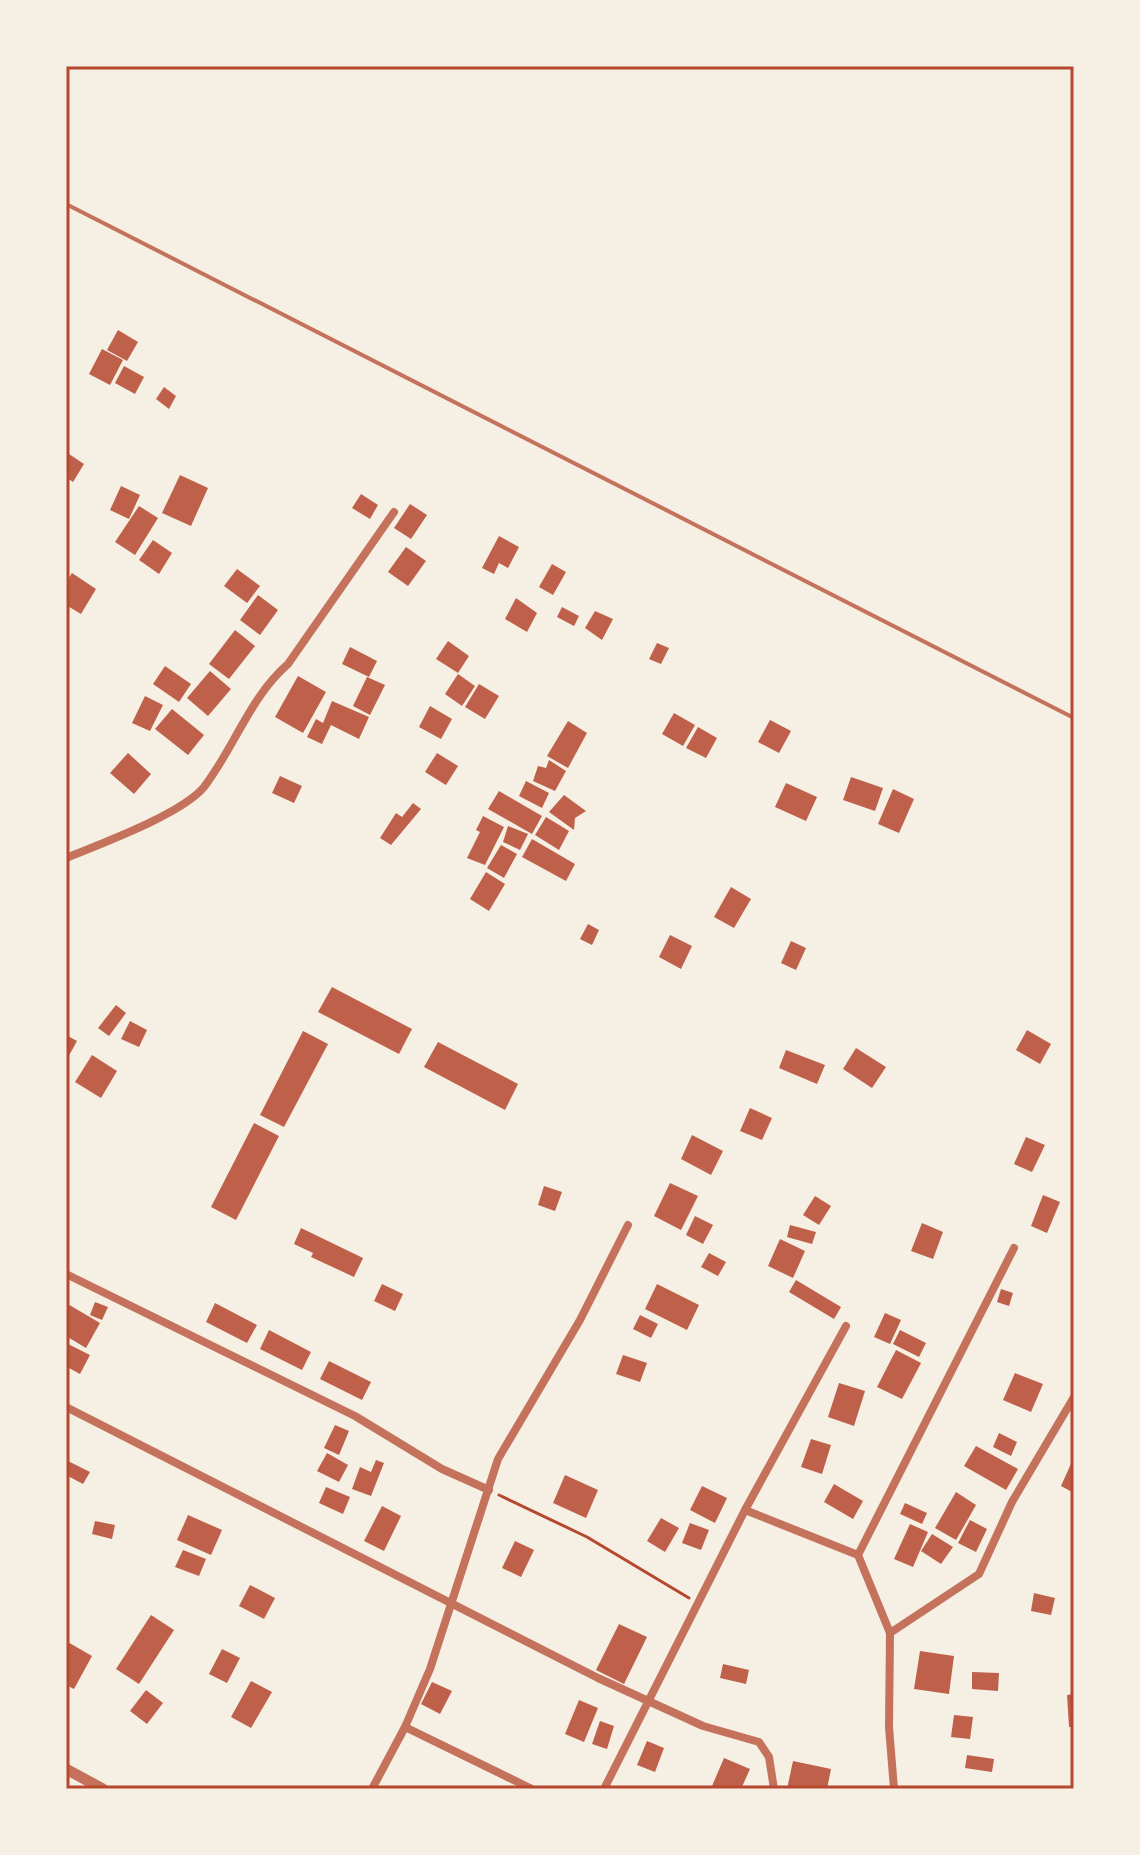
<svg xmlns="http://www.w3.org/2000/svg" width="1140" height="1855" font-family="'Source Sans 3',sans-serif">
<rect width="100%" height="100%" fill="#f6efe4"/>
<g fill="#bf614a">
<polygon points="118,330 138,342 127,361 107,350"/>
<polygon points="102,349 123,360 110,385 89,374"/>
<polygon points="124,366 144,377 135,394 115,383"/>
<polygon points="164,387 176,396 169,409 156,399"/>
<polygon points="66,452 84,464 73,482 66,477"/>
<polygon points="180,475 208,488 191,526 162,513"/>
<polygon points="121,486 140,495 129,519 110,510"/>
<polygon points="361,494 378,505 370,519 352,508"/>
<polygon points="410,504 427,515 411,539 394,528"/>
<polygon points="139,506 158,518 135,555 115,542"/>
<polygon points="499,536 519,547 508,568 499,563 494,574 482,568"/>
<polygon points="153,540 172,553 159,574 139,560"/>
<polygon points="406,547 426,561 408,586 388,572"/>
<polygon points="552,564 566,572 553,595 539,587"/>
<polygon points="237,569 260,586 247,603 224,586"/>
<polygon points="72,573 96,589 81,614 66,605 66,582"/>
<polygon points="258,595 278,610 260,635 240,620"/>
<polygon points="516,598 537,613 527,632 505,619"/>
<polygon points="562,607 579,616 574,626 557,617"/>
<polygon points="595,611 613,619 602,640 585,628"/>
<polygon points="235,630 255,646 229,679 209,664"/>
<polygon points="448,641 469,656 458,673 436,659"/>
<polygon points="657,643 669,648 661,664 649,659"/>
<polygon points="350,647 377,661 369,677 342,664"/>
<polygon points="165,666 191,684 179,702 153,684"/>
<polygon points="210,671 231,689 208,716 187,698"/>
<polygon points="458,674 475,686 462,706 445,694"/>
<polygon points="298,676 326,692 303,733 275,717"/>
<polygon points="367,677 385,685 370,715 353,706"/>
<polygon points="479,684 499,696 485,719 465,707"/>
<polygon points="145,696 163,705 150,731 132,723"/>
<polygon points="332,701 369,717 359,739 331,725 322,744 307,737 316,719 323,723"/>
<polygon points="430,706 452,719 441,739 419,727"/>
<polygon points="172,709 204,735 188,755 155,729"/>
<polygon points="674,713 695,725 683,746 662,734"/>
<polygon points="770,720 791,731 779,753 758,742"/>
<polygon points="568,721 587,733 568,768 547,756"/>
<polygon points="698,727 717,738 706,758 686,748"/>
<polygon points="128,753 151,774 134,794 110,773"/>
<polygon points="437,753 458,766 446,785 425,772"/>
<polygon points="549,760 566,771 555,791 533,781 538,766 546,768"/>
<polygon points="280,776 302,786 294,803 272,793"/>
<polygon points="851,777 883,788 875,811 843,800"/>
<polygon points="526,781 549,793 542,808 519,796"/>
<polygon points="786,783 817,797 806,821 775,807"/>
<polygon points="893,789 914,799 899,833 878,824"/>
<polygon points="499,791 542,816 532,834 488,809"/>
<polygon points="564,795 586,811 575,818 574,830 549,812"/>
<polygon points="413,803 421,809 391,845 380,838 396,813 402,817"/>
<polygon points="483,816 504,827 485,865 467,858 480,832 476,830"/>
<polygon points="546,817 569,831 559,850 535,835"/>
<polygon points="508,826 528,834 520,850 503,842"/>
<polygon points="532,839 575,864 566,881 522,857"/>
<polygon points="501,845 517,854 504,878 487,868"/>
<polygon points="486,872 505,884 489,911 470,899"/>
<polygon points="731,887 751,899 734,928 714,917"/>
<polygon points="588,924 599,930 592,945 580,939"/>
<polygon points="670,935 692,946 681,969 659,957"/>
<polygon points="791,941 806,948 796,970 781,963"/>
<polygon points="332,987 412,1029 399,1054 318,1012"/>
<polygon points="116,1005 126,1013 109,1036 98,1028"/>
<polygon points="130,1021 147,1030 139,1047 121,1039"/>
<polygon points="1027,1030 1051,1044 1040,1064 1016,1050"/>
<polygon points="303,1031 328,1044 284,1127 260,1115"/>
<polygon points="66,1035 77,1041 66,1061"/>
<polygon points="438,1042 518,1084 505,1110 424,1067"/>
<polygon points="856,1048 886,1067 872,1088 843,1069"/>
<polygon points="786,1050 825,1065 817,1084 779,1068"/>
<polygon points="92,1055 117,1071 101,1098 75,1082"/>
<polygon points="750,1108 772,1118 762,1140 740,1131"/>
<polygon points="254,1123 279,1136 236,1220 211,1207"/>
<polygon points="692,1135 723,1151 711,1175 681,1159"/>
<polygon points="1026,1137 1045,1145 1032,1172 1014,1164"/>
<polygon points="670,1183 698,1196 681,1230 654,1216"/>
<polygon points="544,1186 562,1192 555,1211 538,1205"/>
<polygon points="1043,1195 1060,1202 1047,1233 1031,1226"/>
<polygon points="815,1196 831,1206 819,1225 803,1215"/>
<polygon points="695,1216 713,1225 703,1244 686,1235"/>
<polygon points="922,1223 943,1232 933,1259 911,1251"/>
<polygon points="790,1225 816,1232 812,1244 787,1237"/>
<polygon points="301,1228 363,1258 354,1277 311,1257 313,1253 294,1244"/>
<polygon points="780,1239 805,1251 793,1278 768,1266"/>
<polygon points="709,1253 726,1262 718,1276 701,1267"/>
<polygon points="796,1280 841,1307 834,1319 789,1292"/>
<polygon points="382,1284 403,1294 395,1311 374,1301"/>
<polygon points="657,1284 699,1305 687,1330 645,1309"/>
<polygon points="1001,1289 1013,1293 1009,1306 997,1302"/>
<polygon points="95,1302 108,1307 102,1320 90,1315"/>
<polygon points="66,1303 100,1323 86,1348 66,1336"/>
<polygon points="215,1303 257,1325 247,1343 206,1322"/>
<polygon points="885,1313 901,1320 890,1344 874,1337"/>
<polygon points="640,1315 658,1324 651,1338 633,1329"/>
<polygon points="269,1330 311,1352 302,1370 260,1349"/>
<polygon points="900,1330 926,1343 919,1357 893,1344"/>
<polygon points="66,1343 90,1355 80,1374 69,1368 66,1373"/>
<polygon points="896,1350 921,1363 902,1399 877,1387"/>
<polygon points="623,1355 647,1363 640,1382 616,1374"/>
<polygon points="329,1361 371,1382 362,1400 320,1379"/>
<polygon points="1015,1373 1043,1384 1031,1412 1003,1400"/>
<polygon points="839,1383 865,1391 854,1426 828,1417"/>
<polygon points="335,1425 349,1431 339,1455 324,1448"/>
<polygon points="999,1433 1017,1442 1011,1456 993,1447"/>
<polygon points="811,1439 831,1445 822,1474 801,1467"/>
<polygon points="976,1446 1018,1469 1006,1490 964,1466"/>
<polygon points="327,1453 348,1465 339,1482 317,1471"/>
<polygon points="1074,1457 1074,1493 1061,1486"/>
<polygon points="66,1460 90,1472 83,1484 66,1475"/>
<polygon points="376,1460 384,1463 371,1496 352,1489 360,1467 371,1472"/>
<polygon points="565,1475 598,1490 586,1518 553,1503"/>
<polygon points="834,1484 863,1501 853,1519 824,1502"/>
<polygon points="702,1486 727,1498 715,1523 690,1510"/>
<polygon points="326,1487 350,1497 343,1514 319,1503"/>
<polygon points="956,1492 976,1505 956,1540 935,1528"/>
<polygon points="905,1503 927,1513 922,1524 900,1514"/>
<polygon points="382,1506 401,1516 384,1551 364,1541"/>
<polygon points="188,1515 222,1530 211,1555 177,1540"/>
<polygon points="661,1518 679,1528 665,1552 647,1541"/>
<polygon points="970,1520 987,1529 976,1552 958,1543"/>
<polygon points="95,1521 115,1525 112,1539 92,1534"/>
<polygon points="690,1523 709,1530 701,1550 682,1543"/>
<polygon points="910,1524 928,1532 913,1567 894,1559"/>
<polygon points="932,1534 953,1547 941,1564 921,1551"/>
<polygon points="515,1541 534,1550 521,1577 502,1568"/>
<polygon points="183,1550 206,1559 199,1576 175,1567"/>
<polygon points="250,1585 275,1598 264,1619 239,1606"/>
<polygon points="1034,1593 1055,1598 1051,1615 1031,1611"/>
<polygon points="151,1615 174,1630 139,1684 116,1669"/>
<polygon points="619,1624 647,1637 624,1684 596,1670"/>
<polygon points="66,1641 92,1656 74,1689 66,1685"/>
<polygon points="222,1649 240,1658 227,1683 209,1674"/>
<polygon points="920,1651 954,1656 949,1694 914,1689"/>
<polygon points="723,1664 749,1670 746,1684 720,1678"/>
<polygon points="972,1672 999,1673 998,1691 972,1689"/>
<polygon points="251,1681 272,1692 251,1728 231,1717"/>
<polygon points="432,1682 452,1691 440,1714 421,1704"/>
<polygon points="146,1690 163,1703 147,1724 130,1711"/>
<polygon points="1074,1694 1074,1727 1069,1727 1067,1695"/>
<polygon points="579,1700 598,1708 584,1742 565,1734"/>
<polygon points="954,1715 973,1717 970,1739 951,1737"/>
<polygon points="600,1721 614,1726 607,1749 592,1744"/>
<polygon points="647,1741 664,1748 655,1772 637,1765"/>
<polygon points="967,1755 994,1759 992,1772 965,1768"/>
<polygon points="724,1758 750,1769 741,1789 712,1786"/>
<polygon points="793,1761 831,1769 827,1789 787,1789"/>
</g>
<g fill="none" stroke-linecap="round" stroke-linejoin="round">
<polyline stroke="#b5482f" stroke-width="3" points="499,1495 587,1537 689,1598"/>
<polyline stroke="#c5725c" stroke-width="4" points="66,204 1074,718"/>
<g stroke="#c5725c" stroke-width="8">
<path d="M 66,858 C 100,844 182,814 204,787 C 234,748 250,697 288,664 L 394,512"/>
<polyline points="66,1274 355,1416 442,1469 489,1490"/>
<polyline points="66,1407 598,1678 703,1726 759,1742 769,1757 774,1789"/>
<polyline points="745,1510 858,1555"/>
<polyline points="890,1633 979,1574 1012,1502 1074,1397"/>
<polyline points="405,1727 532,1789"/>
<polyline points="372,1789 405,1727 430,1669 498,1459 580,1320 628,1225"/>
<polyline points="604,1789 745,1510 846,1326"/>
<polyline points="894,1789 889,1727 890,1633 858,1555 1014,1248"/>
</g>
<polyline stroke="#c5725c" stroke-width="11" points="66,1769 103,1789"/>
</g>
<rect width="1140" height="1855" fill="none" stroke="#f6efe4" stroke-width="136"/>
<rect x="68" y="68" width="1004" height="1719" fill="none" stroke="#b5482f" stroke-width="3"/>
</svg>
